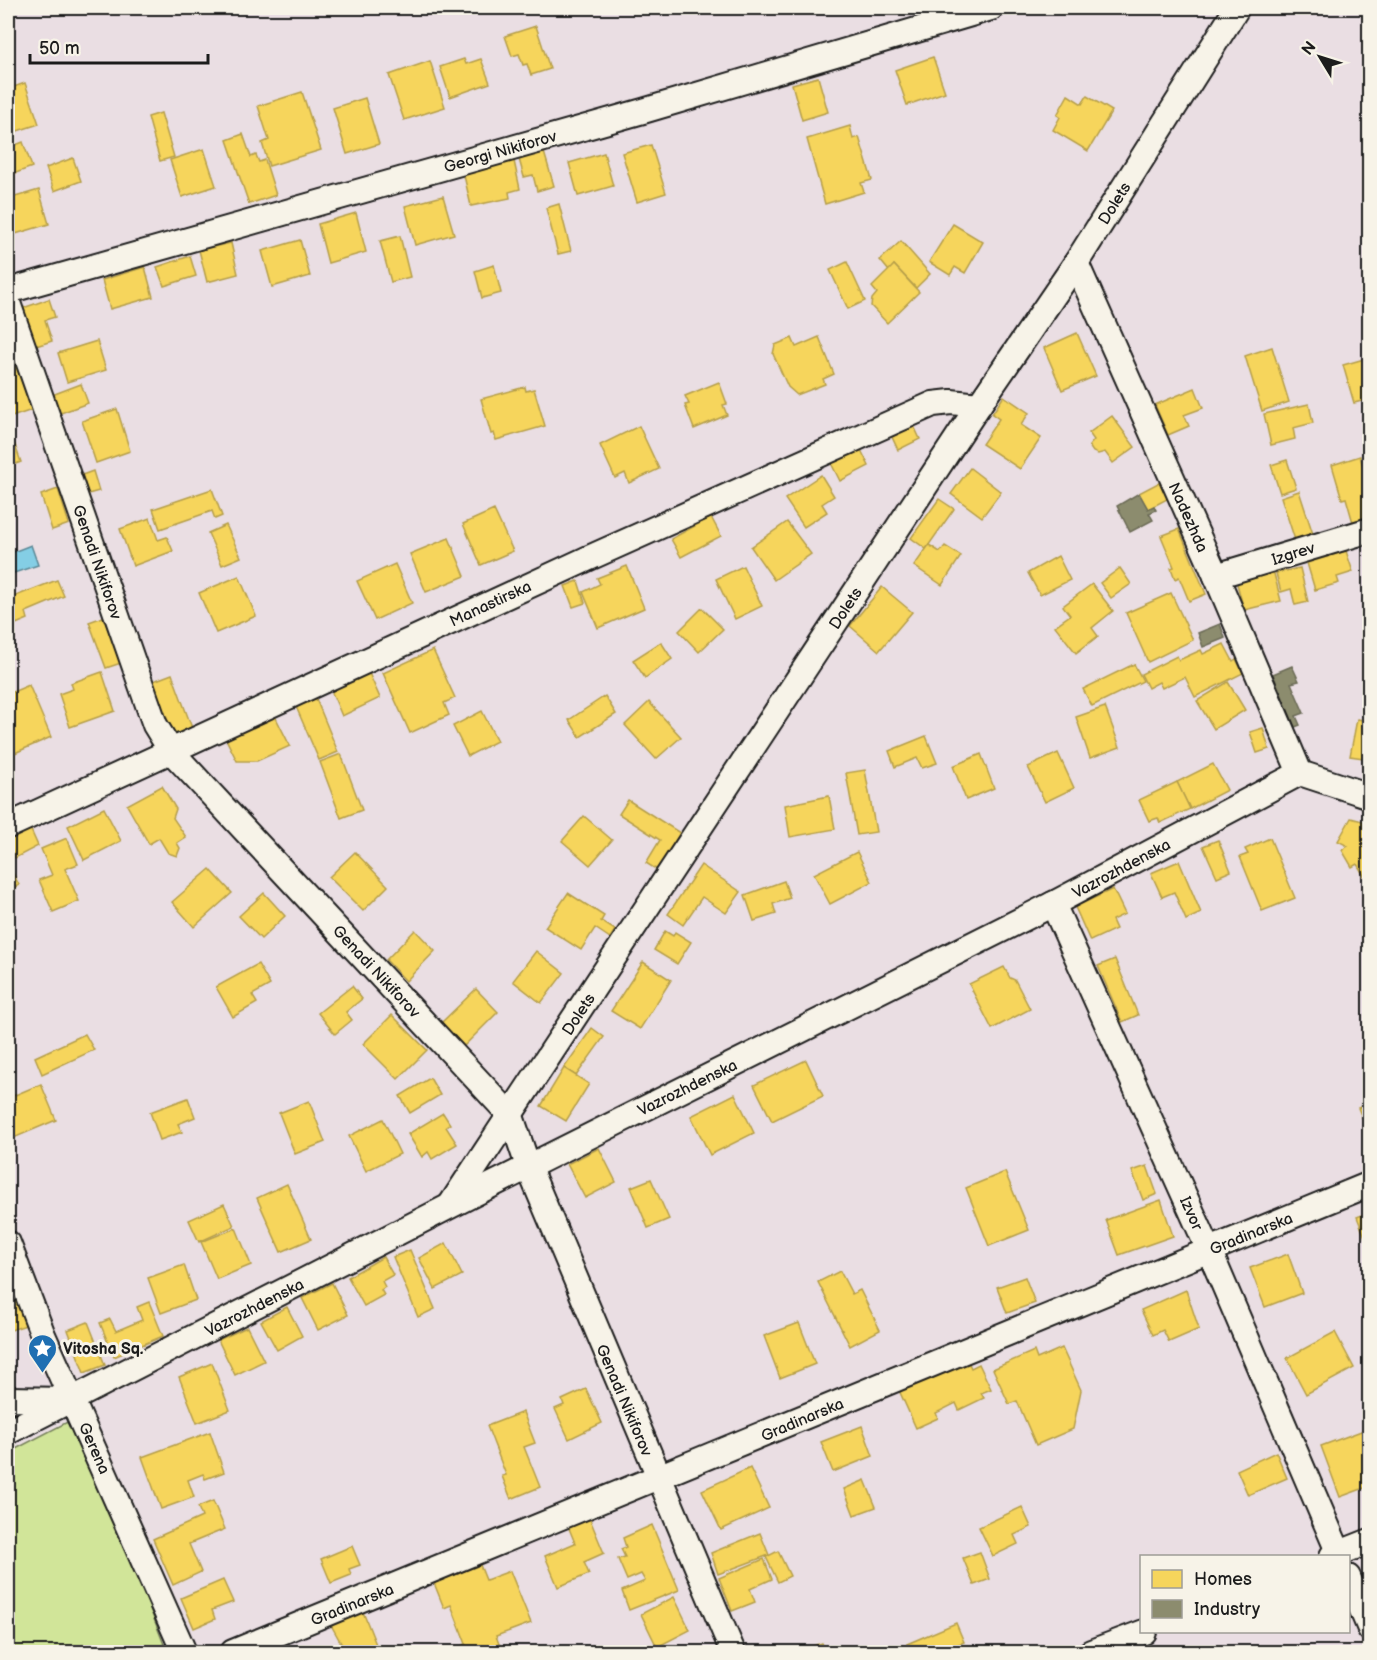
<svg xmlns="http://www.w3.org/2000/svg" width="1377" height="1660" font-family="'Balsamiq Sans',sans-serif">
<rect width="100%" height="100%" fill="#eadee3"/>
<filter id="ink" filterUnits="userSpaceOnUse"><feTurbulence type="fractalNoise" baseFrequency=".0167" numOctaves="2"/><feDisplacementMap in="SourceGraphic" scale="12" xChannelSelector="R" yChannelSelector="G"/><feConvolveMatrix kernelMatrix="1 2 1 2 8 2 1 2 1" color-interpolation-filters="sRGB"/></filter>
<g filter="url(#ink)">
<polygon fill="#d1e599" stroke="#76805a" stroke-width="1.5" points="75,1418 167,1652 8,1652 8,1453"/>
<polygon fill="#84cee5" stroke="#5a8795" stroke-width="1.5" points="31,545 38,565 8,575 8,554"/>
<g fill="#f6d55c" stroke="#b59e49" stroke-width="1.5">
<polygon points="536,26 550,69 531,75 527,64 523,65 519,54 512,56 505,36"/>
<polygon points="933,57 945,92 907,105 895,70"/>
<polygon points="464,59 466,64 481,59 490,83 450,97 440,67"/>
<polygon points="430,61 445,107 404,120 389,75"/>
<polygon points="818,77 828,112 802,120 792,84"/>
<polygon points="25,83 39,124 8,134 8,89"/>
<polygon points="302,92 321,150 269,166 262,143 269,140 258,106"/>
<polygon points="1068,95 1082,104 1087,96 1112,111 1088,151 1053,130 1060,117 1057,115"/>
<polygon points="365,98 379,144 347,154 333,108"/>
<polygon points="161,113 174,157 160,161 148,117"/>
<polygon points="850,126 853,139 859,137 872,180 861,183 864,192 825,204 807,139"/>
<polygon points="243,134 251,157 256,155 259,162 265,160 276,195 249,204 227,140"/>
<polygon points="23,142 32,167 8,176 8,148"/>
<polygon points="651,145 666,193 637,202 622,153"/>
<polygon points="204,149 216,186 182,197 170,160"/>
<polygon points="544,152 554,186 537,191 533,175 524,177 519,159"/>
<polygon points="604,153 613,186 578,196 569,163"/>
<polygon points="73,158 81,181 54,191 46,168"/>
<polygon points="514,161 520,189 509,192 510,198 471,206 463,171"/>
<polygon points="39,190 49,224 12,235 8,220 8,199"/>
<polygon points="443,196 454,234 415,245 405,206"/>
<polygon points="559,204 571,251 558,254 546,208"/>
<polygon points="356,213 366,252 328,263 318,224"/>
<polygon points="953,224 983,242 965,273 955,267 950,275 929,262"/>
<polygon points="400,236 410,277 391,282 380,241"/>
<polygon points="300,240 310,276 272,287 262,251"/>
<polygon points="901,241 930,274 916,288 894,265 889,271 880,260"/>
<polygon points="231,243 238,274 207,282 199,250"/>
<polygon points="190,256 196,276 164,286 157,267"/>
<polygon points="847,262 865,301 848,309 830,270"/>
<polygon points="494,265 501,293 482,298 475,271"/>
<polygon points="894,265 919,292 887,323 871,306 872,299 877,293 872,287"/>
<polygon points="145,267 153,297 110,309 102,280"/>
<polygon points="49,299 55,317 45,320 52,341 36,346 23,308"/>
<polygon points="1077,333 1096,376 1062,390 1044,348"/>
<polygon points="819,337 834,374 823,379 825,384 797,395 788,387 773,354 775,345 792,338 796,347"/>
<polygon points="97,341 106,370 67,382 58,353"/>
<polygon points="1272,347 1289,402 1262,411 1245,356"/>
<polygon points="13,358 32,410 9,418 8,361"/>
<polygon points="1364,359 1370,381 1370,399 1354,403 1343,365"/>
<polygon points="719,382 727,404 723,405 727,415 694,429 685,405 689,404 685,396"/>
<polygon points="81,384 88,403 58,414 52,395"/>
<polygon points="525,387 526,391 534,389 545,426 496,440 494,433 491,434 481,399"/>
<polygon points="1195,388 1203,408 1184,415 1189,426 1168,435 1155,405"/>
<polygon points="1004,396 1029,413 1021,425 1041,438 1020,469 982,444 999,419 992,414"/>
<polygon points="1309,404 1313,423 1293,428 1295,439 1271,445 1264,414"/>
<polygon points="117,409 130,451 96,463 82,421"/>
<polygon points="1112,416 1135,447 1113,463 1105,452 1098,454 1093,452 1089,446 1094,440 1089,433"/>
<polygon points="8,426 21,462 8,467"/>
<polygon points="639,426 659,469 629,483 625,473 615,478 600,445"/>
<polygon points="914,426 920,439 898,450 892,437"/>
<polygon points="860,448 869,466 840,481 831,463"/>
<polygon points="1360,456 1369,488 1370,521 1354,526 1346,498 1342,499 1332,465"/>
<polygon points="1287,460 1296,488 1280,493 1271,465"/>
<polygon points="970,468 1001,492 982,517 951,494"/>
<polygon points="93,471 99,491 88,494 82,475"/>
<polygon points="821,475 834,496 822,504 827,512 804,527 785,499"/>
<polygon points="1160,482 1169,498 1148,509 1139,493"/>
<polygon points="58,489 69,524 52,530 41,495"/>
<polygon points="212,489 222,516 215,519 212,511 160,529 153,509"/>
<polygon points="1299,491 1313,534 1295,540 1281,497"/>
<polygon points="939,499 954,509 926,549 911,538"/>
<polygon points="494,510 513,551 481,565 463,524"/>
<polygon points="711,517 721,536 681,557 671,539"/>
<polygon points="150,518 158,540 167,537 173,551 133,566 120,529"/>
<polygon points="787,522 811,554 774,580 751,547"/>
<polygon points="226,525 241,557 222,565 208,533"/>
<polygon points="1179,529 1206,594 1189,601 1179,577 1175,579 1171,568 1174,567 1161,536"/>
<polygon points="449,538 465,576 426,592 410,554"/>
<polygon points="929,545 940,552 945,546 961,556 942,585 914,566"/>
<polygon points="1346,551 1353,572 1337,577 1339,583 1315,590 1307,563"/>
<polygon points="1058,556 1070,580 1040,595 1028,573"/>
<polygon points="395,564 412,603 375,620 357,581"/>
<polygon points="627,566 644,608 598,628 583,592 600,584 597,578"/>
<polygon points="743,566 762,606 735,619 716,579"/>
<polygon points="1120,568 1131,584 1111,598 1100,583"/>
<polygon points="1300,568 1308,602 1295,605 1291,589 1281,592 1276,573"/>
<polygon points="1273,570 1281,601 1244,610 1236,580"/>
<polygon points="239,576 256,616 216,633 199,593"/>
<polygon points="57,580 64,596 26,612 28,619 16,624 8,599"/>
<polygon points="578,581 585,603 573,607 565,586"/>
<polygon points="1092,584 1113,611 1092,628 1098,636 1076,653 1055,626 1070,615 1063,606"/>
<polygon points="882,587 912,612 879,651 850,626"/>
<polygon points="1171,593 1193,640 1148,662 1126,613"/>
<polygon points="702,608 723,629 699,652 679,631"/>
<polygon points="103,617 121,663 106,668 89,622"/>
<polygon points="661,642 672,659 645,678 633,660"/>
<polygon points="1224,644 1233,661 1236,659 1243,673 1195,697 1185,677 1162,688 1159,682 1148,688 1141,674 1177,656 1179,660 1201,650 1203,654"/>
<polygon points="433,650 455,698 444,703 449,715 410,733 383,673"/>
<polygon points="1134,664 1143,681 1092,706 1083,689"/>
<polygon points="368,671 380,698 342,716 330,688"/>
<polygon points="102,672 115,711 70,727 59,694 73,689 71,683"/>
<polygon points="172,674 192,728 172,735 151,682"/>
<polygon points="1228,682 1245,710 1214,729 1197,701"/>
<polygon points="29,685 51,737 8,756 8,694"/>
<polygon points="314,694 338,752 319,760 294,702"/>
<polygon points="605,696 616,714 580,737 569,720"/>
<polygon points="649,702 681,737 656,759 625,725"/>
<polygon points="1105,707 1120,747 1090,758 1076,717"/>
<polygon points="482,711 497,741 468,756 453,726"/>
<polygon points="274,714 290,746 257,761 237,761 225,737"/>
<polygon points="1357,719 1370,721 1370,759 1350,756"/>
<polygon points="1263,728 1269,749 1257,753 1250,732"/>
<polygon points="926,736 937,763 922,768 917,758 895,767 889,751"/>
<polygon points="1058,753 1074,788 1045,802 1028,767"/>
<polygon points="341,754 362,810 341,818 320,762"/>
<polygon points="981,754 994,788 966,800 953,766"/>
<polygon points="1213,764 1227,790 1190,809 1177,782"/>
<polygon points="865,770 876,832 857,835 846,773"/>
<polygon points="1177,782 1190,809 1160,823 1158,818 1149,821 1139,800"/>
<polygon points="162,786 176,809 173,818 186,837 177,843 180,848 177,856 168,853 159,838 149,844 127,805"/>
<polygon points="829,796 835,829 790,837 785,805"/>
<polygon points="628,800 680,833 657,870 646,863 660,840 619,814"/>
<polygon points="104,808 121,841 84,860 68,826"/>
<polygon points="584,816 612,840 590,865 562,841"/>
<polygon points="1351,818 1370,823 1370,877 1366,879 1357,864 1352,867 1342,850 1348,846 1338,841"/>
<polygon points="30,828 38,846 15,858 8,840"/>
<polygon points="67,838 78,864 65,869 79,901 53,912 39,880 52,875 41,849"/>
<polygon points="1270,838 1295,898 1262,911 1240,857 1248,854 1245,849"/>
<polygon points="1218,840 1231,871 1217,877 1203,846"/>
<polygon points="355,852 388,886 363,911 329,877"/>
<polygon points="857,852 872,882 830,904 814,874"/>
<polygon points="1179,861 1201,913 1186,920 1174,892 1162,897 1151,873"/>
<polygon points="8,863 19,885 8,891"/>
<polygon points="701,865 741,892 726,913 702,897 683,925 668,914"/>
<polygon points="210,869 232,893 194,927 172,902"/>
<polygon points="784,881 790,898 773,904 776,914 754,921 745,895"/>
<polygon points="1113,889 1125,914 1112,920 1116,929 1090,941 1075,907"/>
<polygon points="264,893 285,916 261,939 239,916"/>
<polygon points="568,893 604,916 601,921 615,930 610,938 595,928 581,950 545,927"/>
<polygon points="415,930 435,951 406,981 386,960"/>
<polygon points="665,931 673,936 675,932 691,942 677,964 654,950"/>
<polygon points="536,951 564,973 541,1003 513,981"/>
<polygon points="1115,959 1138,1015 1122,1022 1098,966"/>
<polygon points="643,962 671,980 640,1029 611,1011"/>
<polygon points="258,964 270,985 252,995 257,1003 233,1017 216,987"/>
<polygon points="1004,967 1010,978 1015,980 1030,1009 992,1029 969,984"/>
<polygon points="352,986 362,999 346,1012 352,1020 335,1034 318,1013"/>
<polygon points="476,989 498,1012 464,1046 441,1023"/>
<polygon points="392,1015 427,1050 398,1079 363,1044"/>
<polygon points="592,1028 604,1037 576,1076 564,1068"/>
<polygon points="85,1034 94,1050 42,1074 35,1057"/>
<polygon points="806,1060 823,1096 772,1121 754,1085"/>
<polygon points="564,1068 589,1084 566,1121 541,1106"/>
<polygon points="430,1078 440,1095 410,1113 400,1096"/>
<polygon points="41,1084 56,1120 9,1140 8,1098"/>
<polygon points="735,1094 754,1133 710,1155 691,1116"/>
<polygon points="188,1098 195,1117 178,1124 182,1132 160,1140 150,1112"/>
<polygon points="309,1101 325,1142 295,1154 279,1113"/>
<polygon points="1370,1103 1370,1136 1358,1108"/>
<polygon points="443,1113 450,1124 446,1127 457,1144 432,1159 428,1152 422,1157 408,1134"/>
<polygon points="383,1119 400,1154 366,1171 349,1136"/>
<polygon points="599,1148 616,1182 585,1198 567,1164"/>
<polygon points="1147,1166 1157,1194 1143,1200 1132,1171"/>
<polygon points="1005,1172 1029,1230 989,1246 966,1188"/>
<polygon points="651,1179 669,1219 648,1228 631,1187"/>
<polygon points="287,1184 311,1239 281,1252 257,1198"/>
<polygon points="1161,1200 1173,1236 1119,1255 1106,1220"/>
<polygon points="224,1204 234,1226 199,1242 189,1220"/>
<polygon points="1370,1212 1370,1247 1369,1247 1357,1217"/>
<polygon points="236,1228 251,1265 217,1279 201,1242"/>
<polygon points="446,1243 462,1275 435,1289 419,1258"/>
<polygon points="410,1250 435,1309 418,1317 393,1257"/>
<polygon points="1288,1254 1302,1293 1265,1307 1250,1268"/>
<polygon points="383,1257 393,1275 382,1281 385,1287 381,1290 384,1295 364,1306 348,1277"/>
<polygon points="184,1265 196,1300 161,1313 148,1278"/>
<polygon points="8,1266 21,1300 8,1304"/>
<polygon points="840,1271 852,1294 860,1290 880,1330 850,1346 818,1282"/>
<polygon points="1025,1277 1035,1303 1007,1313 997,1287"/>
<polygon points="332,1283 348,1315 318,1330 302,1298"/>
<polygon points="1186,1290 1199,1329 1169,1342 1163,1330 1153,1335 1141,1310"/>
<polygon points="21,1300 29,1324 8,1331 8,1304"/>
<polygon points="149,1302 163,1336 114,1357 100,1323 110,1319 116,1331 142,1320 137,1307"/>
<polygon points="287,1307 302,1336 277,1350 261,1321"/>
<polygon points="88,1322 105,1365 84,1373 68,1330"/>
<polygon points="799,1323 815,1364 780,1378 764,1336"/>
<polygon points="247,1327 264,1361 235,1375 218,1340"/>
<polygon points="1335,1332 1354,1368 1306,1394 1287,1358"/>
<polygon points="1062,1348 1081,1390 1073,1429 1036,1445 1017,1401 1009,1404 993,1369 1034,1351 1037,1359"/>
<polygon points="966,1357 971,1368 979,1364 991,1389 981,1393 984,1398 959,1410 956,1403 936,1413 938,1418 916,1428 898,1388"/>
<polygon points="212,1363 230,1410 197,1423 179,1377"/>
<polygon points="586,1389 602,1423 569,1439 555,1409 564,1405 562,1400"/>
<polygon points="523,1412 535,1443 524,1447 540,1487 511,1499 502,1476 506,1475 487,1426"/>
<polygon points="862,1426 873,1456 833,1472 821,1442"/>
<polygon points="1364,1430 1370,1445 1370,1486 1340,1497 1321,1446"/>
<polygon points="210,1432 224,1472 205,1479 203,1474 188,1480 194,1497 161,1509 142,1457"/>
<polygon points="1276,1452 1287,1478 1248,1495 1237,1470"/>
<polygon points="750,1468 769,1508 721,1530 702,1490"/>
<polygon points="865,1480 876,1507 854,1515 844,1489"/>
<polygon points="213,1501 225,1529 189,1544 201,1572 173,1585 153,1539 202,1517 198,1507"/>
<polygon points="1022,1507 1031,1527 1014,1535 1018,1544 993,1556 979,1527"/>
<polygon points="589,1517 604,1553 584,1562 589,1574 558,1587 545,1556 575,1543 568,1526"/>
<polygon points="652,1525 679,1590 629,1610 622,1591 645,1581 641,1574 627,1580 618,1559 625,1557 621,1549 626,1547 623,1538"/>
<polygon points="760,1533 769,1555 718,1574 711,1553"/>
<polygon points="352,1546 360,1565 349,1569 351,1575 331,1583 321,1559"/>
<polygon points="778,1551 790,1576 778,1582 766,1557"/>
<polygon points="980,1552 990,1579 974,1585 963,1558"/>
<polygon points="764,1559 772,1579 750,1589 755,1602 732,1611 719,1578"/>
<polygon points="480,1565 486,1580 510,1571 531,1623 496,1636 502,1652 465,1652 463,1645 466,1644 451,1605 444,1608 434,1583"/>
<polygon points="223,1580 233,1602 212,1610 215,1619 194,1628 181,1598"/>
<polygon points="674,1597 690,1630 657,1647 641,1614"/>
<polygon points="363,1612 377,1647 364,1652 346,1652 331,1625"/>
<polygon points="956,1623 964,1642 944,1650 945,1652 911,1652 907,1644"/>
<polygon points="822,1643 826,1652 797,1652"/>
</g>
<g fill="#8c8c6e" stroke="#6a6a55" stroke-width="1.5">
<polygon points="1139,493 1148,509 1154,506 1156,510 1149,513 1153,520 1130,532 1117,506"/>
<polygon points="1220,624 1225,638 1203,647 1198,633"/>
<polygon points="1292,666 1299,681 1291,683 1304,713 1296,716 1300,725 1295,727 1273,674"/>
</g>
<g fill="none" stroke-linecap="round" stroke-linejoin="round">
<defs>
<g id="street">
<polyline points="1076,263 1216,576 1300,773"/>
<polyline points="8,291 643,111 991,8"/>
<polyline points="8,303 155,725 171,751 511,1116 528,1166 733,1652"/>
<polyline points="1216,576 1370,530"/>
<polyline points="8,826 589,558 933,404 951,402 979,405"/>
<polyline points="1053,904 1209,1250 1340,1556"/>
<polyline points="451,1204 979,405 1076,263 1237,8"/>
<polyline points="8,1243 43,1335 184,1652"/>
<polyline points="8,1399 68,1400"/>
<polyline points="8,1432 450,1206 1053,904 1300,773 1370,796"/>
<polyline points="1332,1556 1370,1541"/>
<polyline points="1348,1577 1370,1629"/>
<polyline points="233,1652 1370,1184"/>
<polyline points="1091,1652 1144,1632"/>
</g>
</defs>
<use href="#street" stroke="#1c1c1c" stroke-width="28"/>
<use href="#street" stroke="#f7f3e8" stroke-width="24"/>
</g>
</g>
<defs>
<symbol id="sight-pin" viewBox="-11 -11 22 30"><path d="M0 17L-7.5 6A9.5 9.5 0 1 1 7.5 6Z" fill="#1f6fb2" stroke="#f7f3e8"/><path d="M0-6L1.8-2.2L6-1.7L2.9 1.2L3.7 5.4L0 3.3L-3.7 5.4L-2.9 1.2L-6-1.7L-1.8-2.2Z" fill="#fff"/></symbol>
</defs>
<g fill-rule="evenodd">
<use href="#sight-pin" x="26" y="1332" width="33" height="45"/>
</g>
<g text-anchor="middle" stroke-width="6" stroke-linejoin="round" paint-order="stroke">
<g font-size="16" fill="#1c1c1c" stroke="#f7f3e8">
<text transform="translate(500 151) rotate(-16)" y="6">Georgi Nikiforov</text>
<text transform="translate(1114 203) rotate(-58)" y="6">Dolets</text>
<text transform="translate(1189 517) rotate(66)" y="6">Nadezhda</text>
<text transform="translate(1293 553) rotate(-17)" y="6">Izgrev</text>
<text transform="translate(98 562) rotate(71)" y="6">Genadi Nikiforov</text>
<text transform="translate(490 603) rotate(-25)" y="6">Manastirska</text>
<text transform="translate(845 608) rotate(-57)" y="6">Dolets</text>
<text transform="translate(1121 868) rotate(-28)" y="6">Vazrozhdenska</text>
<text transform="translate(377 971) rotate(47)" y="6">Genadi Nikiforov</text>
<text transform="translate(578 1014) rotate(-57)" y="6">Dolets</text>
<text transform="translate(687 1087) rotate(-26)" y="6">Vazrozhdenska</text>
<text transform="translate(1192 1213) rotate(66)" y="6">Izvor</text>
<text transform="translate(1251 1233) rotate(-22)" y="6">Gradinarska</text>
<text transform="translate(254 1307) rotate(-27)" y="6">Vazrozhdenska</text>
<text transform="translate(625 1400) rotate(67)" y="6">Genadi Nikiforov</text>
<text transform="translate(802 1419) rotate(-23)" y="6">Gradinarska</text>
<text transform="translate(95 1448) rotate(66)" y="6">Gerena</text>
<text transform="translate(352 1604) rotate(-22)" y="6">Gradinarska</text>
</g>
<g font-size="16" font-weight="bold" fill="#1c1c1c" stroke="#f7f3e8" text-anchor="start">
<text x="63" y="1354">Vitosha Sq.</text>
</g>
</g>
<rect width="1377" height="1660" fill="none" stroke="#f7f3e8" stroke-width="30"/>
<rect x="15" y="15" width="1347" height="1630" fill="none" stroke="#1c1c1c" stroke-width="2" filter="url(#ink)"/>
<rect x="1140" y="1555" width="210" height="78" fill="#f7f3e8" stroke="#9f9d96" stroke-width="1.5"/>
<rect x="1152" y="1570" width="30" height="18" fill="#f6d55c" stroke="#9f9d96" stroke-width="1.5"/>
<text x="1194" y="1585" font-size="18" fill="#1c1c1c">Homes</text>
<rect x="1152" y="1600" width="30" height="18" fill="#8c8c6e" stroke="#9f9d96" stroke-width="1.5"/>
<text x="1194" y="1615" font-size="18" fill="#1c1c1c">Industry</text>
<g transform="translate(1320 57) rotate(308)" stroke="#f7f3e8" stroke-width="4.5" paint-order="stroke">
<path d="M0-4.5L10 22L0 15L-10 22Z" fill="#1c1c1c"/>
<text y="-9" font-size="16" font-weight="bold" text-anchor="middle" fill="#1c1c1c">N</text>
</g>
<path d="M30 54v9h178v-9" fill="none" stroke="#1c1c1c" stroke-width="3"/>
<text x="39" y="54" font-size="18" fill="#1c1c1c" stroke="#f7f3e8" stroke-width="4.5" paint-order="stroke">50 m</text>
</svg>
